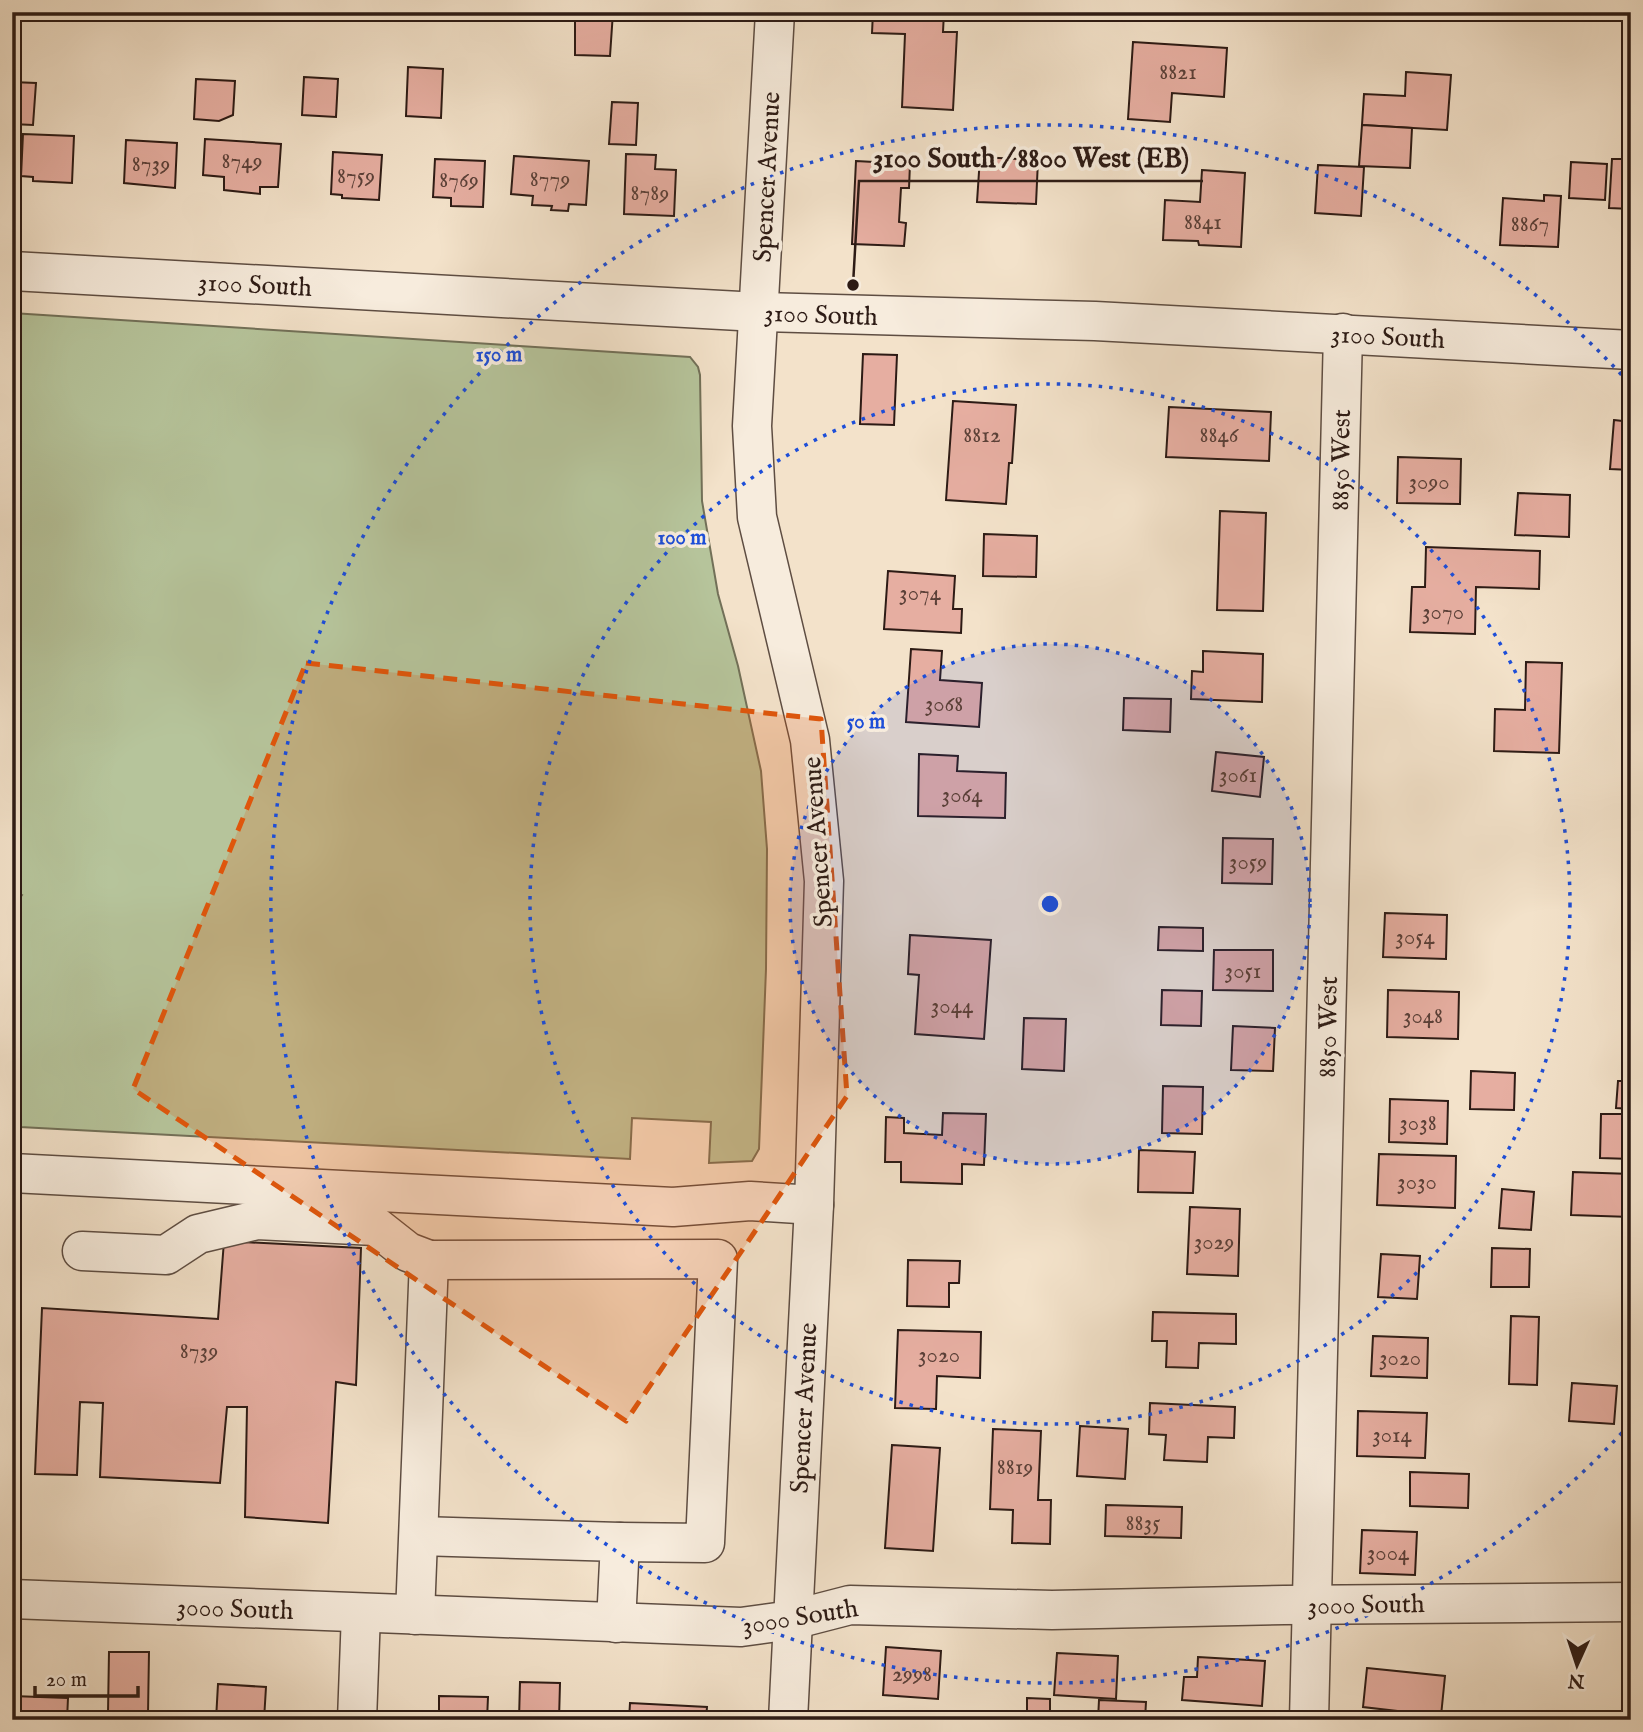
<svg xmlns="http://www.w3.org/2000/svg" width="1643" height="1732" font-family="'IM FELL English',serif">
<rect width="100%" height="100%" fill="#f3e2ca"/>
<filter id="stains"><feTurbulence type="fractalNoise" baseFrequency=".00286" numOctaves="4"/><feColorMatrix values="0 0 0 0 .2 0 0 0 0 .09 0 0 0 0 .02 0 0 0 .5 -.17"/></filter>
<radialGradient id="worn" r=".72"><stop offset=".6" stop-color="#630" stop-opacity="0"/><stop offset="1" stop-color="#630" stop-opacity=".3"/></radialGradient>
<polygon fill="#b6c49b" stroke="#727058" stroke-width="2" points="12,313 690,357 698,367 700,375 702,501 718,594 738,666 761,771 767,849 766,969 759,1149 752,1161 709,1163 711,1122 632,1118 630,1159 20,1127 12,1120 12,913 13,907 22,895 12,889"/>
<g fill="#e6aea1" stroke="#2d1b15" stroke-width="2">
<polygon points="575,12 613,12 610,56 575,55"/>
<polygon points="873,12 944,12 943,32 957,32 953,110 902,107 905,34 872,33"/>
<polygon points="1133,42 1227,48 1224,97 1172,93 1170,122 1128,119"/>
<polygon points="408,67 443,69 441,118 406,116"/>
<polygon points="1406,72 1451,75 1447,130 1362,125 1364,94 1405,96"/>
<polygon points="304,77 338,79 336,117 302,115"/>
<polygon points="196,79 235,81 233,115 219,121 194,119"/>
<polygon points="12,82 36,83 33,125 12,124"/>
<polygon points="612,102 638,103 636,145 609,144"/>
<polygon points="1362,125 1412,128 1410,168 1359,166"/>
<polygon points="23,134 74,136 72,183 33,181 33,177 21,176"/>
<polygon points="205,139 281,144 278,187 260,187 260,194 224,190 224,177 203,175"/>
<polygon points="126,140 177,143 175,188 124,183"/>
<polygon points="333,152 382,155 379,200 342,198 342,195 331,194"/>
<polygon points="626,154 656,155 655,169 676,170 674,216 624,214"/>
<polygon points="514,156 589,161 586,205 569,204 568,211 551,210 552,206 532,205 533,196 511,194"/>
<polygon points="980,157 1038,160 1036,204 977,202"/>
<polygon points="435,159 485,161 483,207 451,206 451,198 433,197"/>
<polygon points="1612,159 1631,159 1631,209 1609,208"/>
<polygon points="856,161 910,164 909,188 901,188 899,222 906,223 904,246 852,244"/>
<polygon points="1571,162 1607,164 1605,200 1569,198"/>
<polygon points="1318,165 1364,167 1361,216 1315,213"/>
<polygon points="1202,170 1245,173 1241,247 1199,245 1198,241 1163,240 1165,200 1200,202"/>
<polygon points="1544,195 1561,196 1558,247 1500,245 1503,198 1544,201"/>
<polygon points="863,354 897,355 894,425 860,424"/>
<polygon points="953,401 1016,405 1012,463 1009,463 1006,504 946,500"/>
<polygon points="1169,407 1271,412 1269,461 1166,457"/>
<polygon points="1614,420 1631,422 1631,470 1610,469"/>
<polygon points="1398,457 1461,459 1460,504 1397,503"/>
<polygon points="1518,493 1570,495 1569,537 1515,535"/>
<polygon points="1220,511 1266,513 1263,611 1217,610"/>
<polygon points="984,534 1037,536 1036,577 983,576"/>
<polygon points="1426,547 1540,551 1539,589 1476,587 1475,634 1410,632 1412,587 1425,587"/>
<polygon points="888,571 955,576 953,609 962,609 961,633 884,629"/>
<polygon points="911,649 942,651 940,680 982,683 979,727 906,722"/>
<polygon points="1203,651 1263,654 1262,702 1191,699 1192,671 1203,672"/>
<polygon points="1526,662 1562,663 1559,753 1494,751 1495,709 1525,710"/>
<polygon points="1124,698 1171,699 1170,732 1123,730"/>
<polygon points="1216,752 1264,757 1260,797 1212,791"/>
<polygon points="919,754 958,756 957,771 1006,773 1005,818 918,816"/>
<polygon points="1223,838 1273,839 1272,884 1222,883"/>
<polygon points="1385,913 1447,915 1446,959 1383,957"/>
<polygon points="1159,927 1203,928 1203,951 1158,950"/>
<polygon points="910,935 991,940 984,1039 915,1034 919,975 908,974"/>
<polygon points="1214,950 1273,950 1273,991 1213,990"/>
<polygon points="1162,990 1202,991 1201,1026 1161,1025"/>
<polygon points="1388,990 1459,992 1458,1039 1387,1037"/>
<polygon points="1024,1018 1066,1019 1064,1071 1022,1069"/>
<polygon points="1233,1026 1275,1028 1273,1071 1231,1070"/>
<polygon points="1471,1071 1515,1073 1514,1110 1470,1109"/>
<polygon points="1618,1081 1631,1081 1631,1109 1616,1108"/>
<polygon points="1163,1086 1203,1087 1202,1134 1162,1133"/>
<polygon points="1390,1099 1448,1101 1447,1144 1389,1142"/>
<polygon points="943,1113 986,1114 984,1165 962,1164 962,1184 901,1182 901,1162 885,1162 886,1117 904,1118 904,1133 942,1135"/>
<polygon points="1601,1114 1631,1114 1631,1159 1600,1158"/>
<polygon points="1139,1150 1195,1152 1193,1193 1138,1192"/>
<polygon points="1379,1154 1456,1156 1455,1208 1377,1205"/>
<polygon points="1573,1172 1631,1174 1631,1217 1571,1215"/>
<polygon points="1502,1189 1534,1192 1531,1230 1499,1228"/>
<polygon points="1190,1207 1240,1209 1238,1276 1187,1274"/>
<polygon points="224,1241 361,1248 356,1385 336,1382 328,1523 245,1517 247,1407 227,1407 220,1483 100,1477 103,1403 80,1402 77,1475 35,1474 42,1308 218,1319"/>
<polygon points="1492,1248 1530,1249 1529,1287 1491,1287"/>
<polygon points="1381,1254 1420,1256 1417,1299 1378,1297"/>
<polygon points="908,1260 960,1261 959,1283 949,1283 949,1307 907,1306"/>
<polygon points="1153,1312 1236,1314 1236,1344 1199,1343 1198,1368 1166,1367 1167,1341 1152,1341"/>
<polygon points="1511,1316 1539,1317 1537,1385 1509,1384"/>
<polygon points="898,1330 981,1332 980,1378 937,1376 936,1409 895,1408"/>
<polygon points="1373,1336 1428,1338 1427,1378 1371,1376"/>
<polygon points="1572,1383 1617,1386 1614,1424 1569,1421"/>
<polygon points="1150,1403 1235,1407 1234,1438 1208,1437 1207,1462 1164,1460 1166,1435 1149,1434"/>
<polygon points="1358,1411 1427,1413 1425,1458 1357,1456"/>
<polygon points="1080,1426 1128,1429 1125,1479 1077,1476"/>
<polygon points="993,1429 1041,1431 1038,1500 1051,1500 1050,1544 1012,1543 1013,1510 990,1509"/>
<polygon points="892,1445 940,1448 933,1551 885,1548"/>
<polygon points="1410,1472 1469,1474 1468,1508 1410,1506"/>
<polygon points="1106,1505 1182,1507 1181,1538 1105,1536"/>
<polygon points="1362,1530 1417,1532 1415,1575 1360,1573"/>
<polygon points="886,1647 941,1651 938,1699 883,1695"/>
<polygon points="109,1652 149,1652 148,1714 108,1713"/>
<polygon points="1057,1653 1118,1656 1116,1699 1054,1695"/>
<polygon points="1198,1657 1265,1661 1262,1706 1182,1700 1184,1677 1197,1677"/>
<polygon points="1367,1668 1445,1676 1441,1716 1363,1707"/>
<polygon points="520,1682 560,1683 559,1720 519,1720"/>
<polygon points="218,1684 266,1687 264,1720 216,1720"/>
<polygon points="12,1696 68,1698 67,1720 12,1720"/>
<polygon points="439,1696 488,1697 487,1720 439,1720"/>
<polygon points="1027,1698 1050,1699 1050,1720 1027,1720"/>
<polygon points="1099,1700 1146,1702 1145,1720 1098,1720"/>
<polygon points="630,1703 707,1707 706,1720 629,1720"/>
</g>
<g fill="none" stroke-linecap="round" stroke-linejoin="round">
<defs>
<g id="minor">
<polyline points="775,12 752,426 757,517 810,740 824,881 814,1205 788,1720"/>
<polyline points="12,271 758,312 1095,321 1631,350"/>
<polyline points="12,1173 673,1207 750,1201 814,1205"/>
<polyline points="82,1251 166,1255 198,1234 257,1220 375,1226 408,1252 429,1260 415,1615"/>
<polyline points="429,1260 718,1259 705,1543 620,1542"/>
<polyline points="419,1536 620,1542 616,1623"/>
<polyline points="12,1599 741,1627 792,1620 850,1605 1052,1610 1284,1605 1631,1602"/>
<polyline points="357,1720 361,1613"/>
<polyline points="1309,1720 1343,333"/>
</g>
</defs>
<use href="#minor" stroke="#5e4d42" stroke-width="41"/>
<use href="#minor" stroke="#f7ecdd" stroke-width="38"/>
</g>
<path fill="#df560c" fill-opacity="0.2" stroke="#df560c" stroke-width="5" stroke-dasharray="14 9" stroke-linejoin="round" d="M 306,663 L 821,719 L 847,1096 L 626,1421 L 133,1089 Z"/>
<circle cx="1050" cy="904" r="260" fill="#1d4ed8" fill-opacity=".12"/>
<g fill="none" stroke="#1d4ed8" stroke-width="3.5" stroke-dasharray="3.5 7">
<circle cx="1050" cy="904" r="260"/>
<circle cx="1050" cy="904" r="520"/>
<path d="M1629 1425A779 779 0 1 1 1629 383"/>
</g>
<g text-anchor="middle" stroke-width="7" stroke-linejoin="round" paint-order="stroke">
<g font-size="23" fill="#5b4038">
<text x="1178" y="79">8821</text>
<text x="242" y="168">8749</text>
<text x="151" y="171">8739</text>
<text x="356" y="183">8759</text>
<text x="550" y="186">8779</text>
<text x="459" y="187">8769</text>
<text x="650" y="200">8789</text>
<text x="1203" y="229">8841</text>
<text x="1530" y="231">8867</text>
<text x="982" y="442">8812</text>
<text x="1219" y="442">8846</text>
<text x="1429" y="489">3090</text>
<text x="920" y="600">3074</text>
<text x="1443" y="619">3070</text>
<text x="944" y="711">3068</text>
<text x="1238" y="782">3061</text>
<text x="962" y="802">3064</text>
<text x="1248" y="869">3059</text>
<text x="1415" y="944">3054</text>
<text x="1243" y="978">3051</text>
<text x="952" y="1013">3044</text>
<text x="1423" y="1023">3048</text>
<text x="1418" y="1130">3038</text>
<text x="1417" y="1189">3030</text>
<text x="1214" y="1249">3029</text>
<text x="199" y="1358">8739</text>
<text x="939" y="1362">3020</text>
<text x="1400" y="1365">3020</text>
<text x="1392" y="1442">3014</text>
<text x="1015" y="1474">8819</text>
<text x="1143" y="1530">8835</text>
<text x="1388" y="1560">3004</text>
<text x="912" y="1681">2998</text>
</g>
<g font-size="26" fill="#2d1b15" stroke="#f7ecdd">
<text transform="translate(766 177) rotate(-87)" y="9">Spencer Avenue</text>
<text transform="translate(255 284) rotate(3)" y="9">3100 South</text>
<text transform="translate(821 314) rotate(2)" y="9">3100 South</text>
<text transform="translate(1388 336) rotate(3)" y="9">3100 South</text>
<text transform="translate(1340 460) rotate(-89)" y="9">8850 West</text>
<text transform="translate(817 842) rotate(-94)" y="9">Spencer Avenue</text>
<text transform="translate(1327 1027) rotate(-89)" y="9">8850 West</text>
<text transform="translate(803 1408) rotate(-87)" y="9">Spencer Avenue</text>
<text transform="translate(1366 1604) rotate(-1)" y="9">3000 South</text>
<text transform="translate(235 1608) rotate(2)" y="9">3000 South</text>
<text transform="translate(800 1616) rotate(-9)" y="9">3000 South</text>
</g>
</g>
<circle cx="1050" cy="904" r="10" fill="#1d4ed8" stroke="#f7ecdd" stroke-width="3.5"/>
<g font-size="21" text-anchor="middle" font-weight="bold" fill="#1d4ed8" stroke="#f7ecdd" stroke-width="7" stroke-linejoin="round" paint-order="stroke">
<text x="499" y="361">150 m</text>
<text x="682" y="544">100 m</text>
<text x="866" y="728">50 m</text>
</g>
<path fill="none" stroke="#2d1b15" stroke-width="2.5" d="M853 285L859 181H1203"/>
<circle fill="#2d1b15" stroke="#f7ecdd" stroke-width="2.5" cx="853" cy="285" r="7"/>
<g font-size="28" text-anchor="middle" font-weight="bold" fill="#2d1b15" stroke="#f7ecdd" stroke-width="7" stroke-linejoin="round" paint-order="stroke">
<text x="1031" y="167">3100 South / 8800 West (EB)</text>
</g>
<rect width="1643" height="1732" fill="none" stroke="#f3e2ca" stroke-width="42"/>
<rect x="14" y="14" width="1615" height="1704" fill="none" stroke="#2d1b15" stroke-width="3.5"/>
<rect x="21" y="21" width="1601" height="1690" fill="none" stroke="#2d1b15" stroke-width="2"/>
<g transform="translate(1577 1665) rotate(183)" stroke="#f7ecdd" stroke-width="5" paint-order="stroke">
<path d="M0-5L12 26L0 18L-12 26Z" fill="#2d1b15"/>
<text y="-10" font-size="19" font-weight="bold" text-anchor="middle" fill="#2d1b15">N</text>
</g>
<path d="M35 1686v10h103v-10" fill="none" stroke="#2d1b15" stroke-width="3.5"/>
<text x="46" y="1686" font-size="21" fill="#2d1b15" stroke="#f7ecdd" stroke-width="5" paint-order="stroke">20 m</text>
<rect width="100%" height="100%" filter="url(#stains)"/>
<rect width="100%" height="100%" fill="url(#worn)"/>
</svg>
